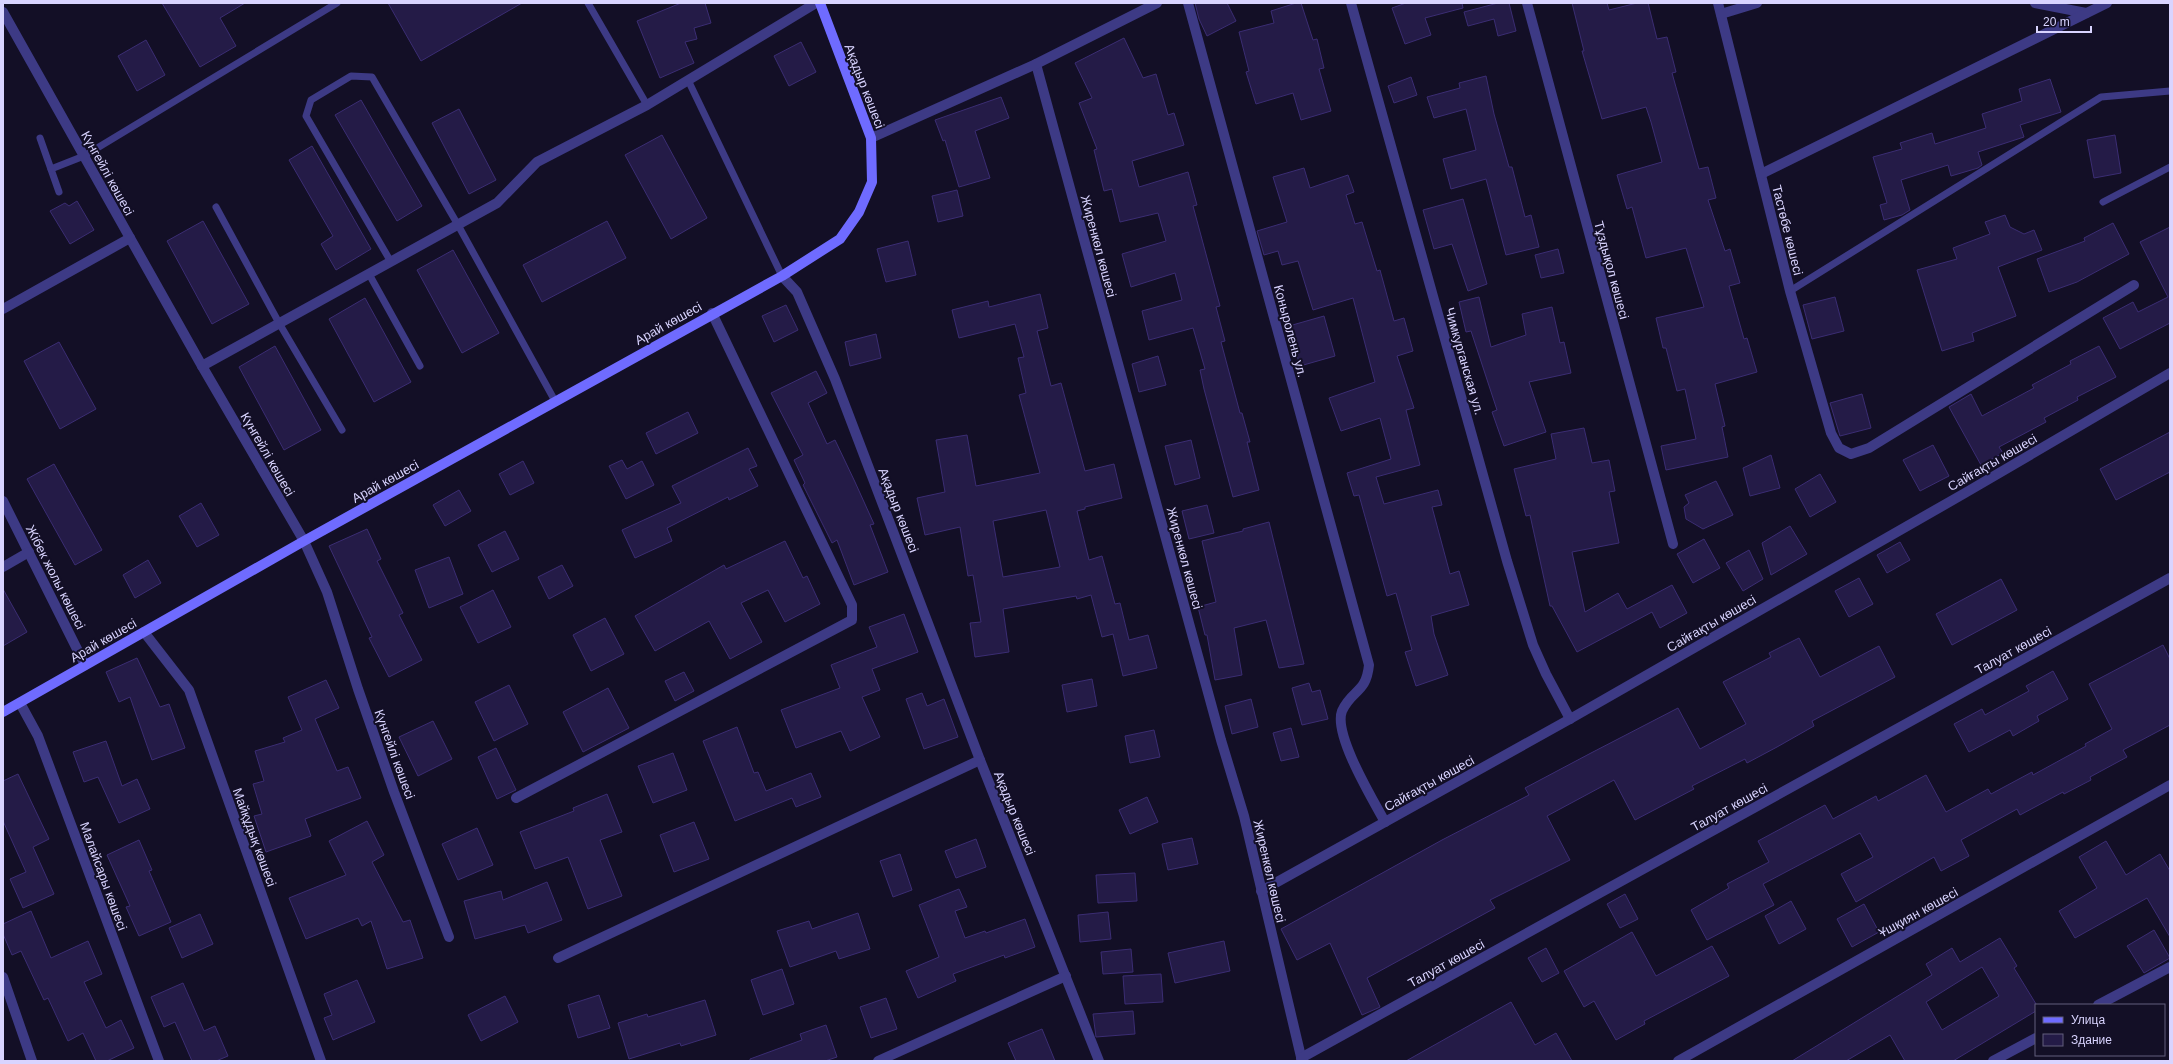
<svg xmlns="http://www.w3.org/2000/svg" width="2173" height="1064" font-family="Helvetica,sans-serif">
<rect width="100%" height="100%" fill="#130f26"/>
<g fill="#241b47" stroke="#3b2d73" fill-rule="evenodd">
<polygon points="162,3 245,3 220,18 236,46 200,67"/>
<polygon points="388,3 522,3 421,61"/>
<polygon points="681,3 705,3 711,23 694,28 697,39 685,42 694,63 660,78 637,21"/>
<polygon points="1195,3 1227,3 1236,21 1207,36 1199,19"/>
<polygon points="1296,3 1301,3 1313,40 1317,39 1324,68 1319,69 1331,111 1301,120 1293,93 1256,104 1246,72 1249,71 1239,32 1274,23 1271,11"/>
<polygon points="1406,3 1462,3 1463,8 1425,18 1431,35 1405,44 1392,8"/>
<polygon points="1498,3 1509,3 1516,31 1498,36 1494,19 1468,26 1464,12"/>
<polygon points="1572,3 1607,3 1609,10 1637,3 1648,3 1657,39 1667,37 1676,72 1672,73 1699,169 1708,167 1716,198 1708,200 1725,251 1730,249 1740,283 1729,286 1744,339 1747,338 1757,372 1715,384 1725,426 1722,427 1728,457 1666,470 1661,446 1696,439 1685,389 1677,391 1666,348 1663,348 1656,318 1704,307 1686,248 1646,258 1632,207 1627,209 1617,175 1662,162 1651,122 1646,107 1602,119 1582,51 1584,51"/>
<polygon points="1124,38 1143,78 1156,74 1168,115 1174,113 1184,145 1132,161 1139,187 1188,172 1197,205 1193,206 1220,306 1216,307 1225,341 1221,342 1240,413 1242,413 1250,442 1247,442 1259,490 1233,497 1204,389 1200,370 1205,369 1193,328 1149,340 1142,311 1182,300 1175,273 1131,287 1122,254 1166,241 1158,213 1120,222 1112,189 1104,191 1094,150 1097,149 1079,103 1092,98 1075,63"/>
<polygon points="146,40 165,75 137,91 118,56"/>
<polygon points="801,42 816,72 789,86 774,56"/>
<polygon points="1486,76 1494,114 1509,167 1512,167 1525,217 1531,215 1539,247 1506,255 1486,179 1451,189 1443,159 1476,150 1466,109 1434,118 1427,97 1460,88 1459,83"/>
<polygon points="1411,77 1417,95 1394,103 1388,86"/>
<polygon points="2050,79 2061,112 2020,125 2024,137 1978,152 1982,165 1978,168 1951,176 1948,165 1901,180 1910,210 1902,215 1884,220 1880,205 1887,203 1873,157 1902,149 1900,143 1932,133 1935,144 1986,128 1982,114 2022,101 2019,89"/>
<polygon points="1001,97 1009,118 975,131 990,178 959,187 945,140 943,141 935,120"/>
<polygon points="361,100 422,206 397,221 335,115"/>
<polygon points="459,109 496,180 469,194 432,123"/>
<polygon points="662,135 707,218 671,239 625,155"/>
<polygon points="2115,135 2121,173 2094,178 2087,140"/>
<polygon points="312,146 371,249 336,270 321,244 333,236 289,160"/>
<polygon points="1304,168 1310,188 1348,175 1354,192 1346,195 1355,224 1362,222 1377,271 1380,270 1394,321 1404,318 1413,351 1397,356 1414,408 1406,410 1420,465 1376,477 1384,504 1438,490 1442,505 1432,507 1450,574 1459,571 1469,605 1431,616 1434,634 1448,675 1416,686 1405,652 1412,650 1396,593 1387,596 1359,495 1354,496 1347,473 1391,459 1380,418 1341,431 1329,398 1375,382 1353,298 1313,310 1298,261 1282,265 1278,251 1264,255 1257,231 1287,222 1273,177"/>
<polygon points="957,190 963,216 938,222 932,196"/>
<polygon points="1463,199 1487,284 1468,291 1452,244 1434,249 1423,210"/>
<polygon points="77,201 94,230 70,244 50,211 65,203 69,206"/>
<polygon points="2005,215 2010,227 2024,234 2034,230 2042,250 1998,267 2016,316 1972,333 1974,341 1942,351 1917,270 1957,259 1953,248 1990,234 1985,222"/>
<polygon points="203,221 249,304 212,324 167,241"/>
<polygon points="607,221 626,258 542,302 523,265"/>
<polygon points="2113,223 2129,254 2077,282 2049,292 2037,259 2085,241 2084,238"/>
<polygon points="2170,227 2170,323 2120,349 2103,318 2133,302 2138,312 2168,297 2140,242"/>
<polygon points="908,241 916,275 886,282 877,249"/>
<polygon points="1558,249 1564,273 1541,278 1535,255"/>
<polygon points="453,250 499,333 462,353 417,270"/>
<path d="M 1040,294 L 1048,328 L 1037,331 L 1051,386 L 1061,383 L 1085,471 L 1114,464 L 1122,498 L 1085,507 L 1085,509 L 1077,511 L 1089,560 L 1102,556 L 1115,604 L 1120,603 L 1129,640 L 1148,635 L 1157,668 L 1123,676 L 1113,634 L 1102,637 L 1091,595 L 1077,599 L 1076,596 L 1003,609 L 1009,652 L 975,657 L 970,623 L 981,622 L 973,575 L 968,576 L 960,527 L 925,535 L 917,498 L 945,492 L 936,440 L 967,435 L 976,486 L 1040,473 L 1019,395 L 1026,393 L 1018,358 L 1024,357 L 1015,324 L 959,338 L 952,310 L 988,301 L 989,307 ZM 1046,510 L 1060,567 L 1003,577 L 993,521 Z"/>
<polygon points="1479,297 1491,347 1526,335 1522,314 1552,307 1560,343 1564,342 1571,373 1529,382 1546,432 1504,446 1492,412 1497,410 1471,331 1466,332 1459,302"/>
<polygon points="1835,297 1844,331 1812,339 1803,305"/>
<polygon points="365,298 411,382 374,402 329,319"/>
<polygon points="786,305 798,330 774,342 762,316"/>
<polygon points="1324,316 1335,356 1300,366 1289,326"/>
<polygon points="876,334 881,358 850,366 845,342"/>
<polygon points="59,342 96,409 60,429 24,361"/>
<polygon points="275,346 321,430 284,450 239,367"/>
<polygon points="2099,346 2116,377 2077,397 2078,400 2044,418 2046,422 1999,447 2003,453 1981,465 1949,407 1971,394 1982,416 2034,388 2032,385 2071,364 2070,361"/>
<polygon points="1158,356 1166,385 1139,392 1132,364"/>
<polygon points="816,371 827,393 808,403 827,444 835,440 855,482 874,524 870,525 888,572 854,585 837,540 832,543 803,485 805,483 794,460 803,455 771,393"/>
<polygon points="1862,394 1871,428 1840,436 1830,403"/>
<polygon points="688,412 698,433 656,454 646,433"/>
<polygon points="1584,428 1592,463 1609,460 1615,491 1609,492 1619,543 1572,552 1585,612 1618,593 1627,609 1672,585 1687,613 1660,628 1652,612 1577,652 1552,606 1550,606 1530,515 1526,516 1514,469 1556,459 1551,434"/>
<polygon points="2170,432 2170,472 2116,500 2100,469"/>
<polygon points="1191,440 1200,478 1175,485 1165,446"/>
<polygon points="1933,445 1949,476 1920,491 1903,460"/>
<polygon points="748,448 757,466 749,469 758,486 729,500 728,497 667,528 672,541 635,558 622,530 681,503 672,486"/>
<polygon points="1771,455 1780,488 1750,496 1743,468"/>
<polygon points="622,460 627,469 642,461 654,485 626,499 609,466"/>
<polygon points="523,461 534,483 510,495 499,474"/>
<polygon points="54,464 102,550 75,565 27,479"/>
<polygon points="1820,474 1836,502 1810,517 1795,489"/>
<polygon points="1716,481 1733,515 1703,529 1686,519 1684,507 1689,503 1685,495"/>
<polygon points="459,490 471,511 445,526 433,505"/>
<polygon points="201,503 219,535 197,547 179,516"/>
<polygon points="1207,505 1214,533 1189,539 1182,511"/>
<polygon points="1269,522 1304,664 1279,668 1266,620 1234,628 1242,675 1215,680 1207,635 1205,635 1198,607 1216,602 1202,541 1243,531 1243,529"/>
<polygon points="1790,526 1807,554 1771,575 1762,543"/>
<polygon points="367,529 381,559 377,561 403,613 399,615 422,660 389,677 369,638 372,637 329,546"/>
<polygon points="505,531 519,559 492,572 478,545"/>
<polygon points="1704,539 1720,568 1693,583 1677,554"/>
<polygon points="785,541 803,578 807,576 820,604 785,622 768,590 741,603 762,642 730,659 709,621 655,651 635,616 724,565 726,569"/>
<polygon points="1900,542 1910,560 1887,573 1877,555"/>
<polygon points="1749,550 1763,579 1743,591 1726,563"/>
<polygon points="449,557 463,594 429,608 415,570"/>
<polygon points="148,560 161,583 135,598 123,575"/>
<polygon points="562,565 573,586 549,599 538,577"/>
<polygon points="1859,578 1873,604 1849,617 1835,591"/>
<polygon points="2001,579 2017,610 1952,645 1936,614"/>
<polygon points="3,589 27,632 3,646"/>
<polygon points="493,590 511,627 478,643 460,607"/>
<polygon points="904,614 918,652 872,669 880,690 862,697 880,737 850,751 841,731 796,748 781,710 840,688 831,665 877,647 869,627"/>
<polygon points="605,618 624,654 591,671 573,635"/>
<polygon points="1799,638 1820,677 1879,646 1895,677 1812,721 1814,726 1777,747 1747,763 1745,759 1692,786 1694,789 1635,820 1614,780 1547,816 1570,860 1490,900 1495,908 1367,978 1380,1007 1378,1008 1362,1015 1330,943 1297,960 1281,929 1442,840 1529,795 1525,788 1591,753 1678,708 1700,749 1746,724 1723,682 1771,657 1769,653"/>
<polygon points="2163,645 2170,659 2170,725 2123,750 2127,757 2090,777 2091,780 2064,794 2063,792 2020,815 2017,809 1961,840 1969,856 1941,871 1934,857 1856,902 1841,874 1873,857 1860,833 1763,884 1774,905 1707,940 1691,910 1729,888 1727,884 1769,862 1758,841 1825,805 1833,819 1876,796 1878,801 1926,775 1946,812 1988,789 1991,794 2032,772 2033,775 2086,746 2085,744 2112,729 2089,684"/>
<polygon points="137,658 160,707 169,704 185,748 152,760 130,697 119,702 106,672"/>
<polygon points="2053,671 2068,699 2037,716 2039,721 2013,736 2010,730 1969,752 1954,724 1982,709 1985,715 2029,691 2026,686"/>
<polygon points="684,672 694,691 675,701 665,681"/>
<polygon points="1092,679 1097,706 1067,712 1062,685"/>
<polygon points="326,680 339,708 315,719 337,771 348,767 361,798 305,819 311,836 266,852 254,816 262,814 253,784 264,781 255,751 285,742 283,738 302,730 288,697"/>
<polygon points="1309,683 1312,692 1320,690 1328,719 1302,725 1292,688"/>
<polygon points="509,685 528,724 494,741 475,702"/>
<polygon points="608,688 629,728 583,752 563,712"/>
<polygon points="922,693 927,706 944,699 958,737 924,749 906,699"/>
<polygon points="1251,699 1258,727 1232,734 1225,706"/>
<polygon points="433,721 452,759 418,776 399,737"/>
<polygon points="737,727 754,773 758,772 766,791 811,773 821,797 796,807 792,798 735,821 703,741"/>
<polygon points="1291,728 1299,757 1281,761 1273,733"/>
<polygon points="1154,730 1160,757 1130,763 1125,736"/>
<polygon points="106,741 122,786 137,779 150,809 119,823 98,777 84,782 73,752"/>
<polygon points="496,748 516,790 497,799 478,757"/>
<polygon points="673,753 687,790 653,803 638,766"/>
<polygon points="18,774 49,839 33,847 54,894 23,908 10,879 26,872 3,821 3,781"/>
<polygon points="607,794 622,832 600,840 622,896 588,909 568,857 535,869 520,832 574,811 573,808"/>
<polygon points="1147,797 1158,822 1130,834 1119,810"/>
<polygon points="367,821 384,855 372,862 403,922 410,920 423,958 387,969 371,921 362,926 358,918 306,939 289,898 346,875 329,841"/>
<polygon points="694,822 709,859 674,872 660,835"/>
<polygon points="477,828 493,865 458,880 442,844"/>
<polygon points="1192,838 1198,864 1168,870 1162,844"/>
<polygon points="976,839 986,867 956,878 945,851"/>
<polygon points="139,840 152,870 149,871 171,922 139,936 126,907 130,906 107,855"/>
<polygon points="2106,841 2126,875 2160,854 2170,871 2170,937 2147,898 2075,938 2059,911 2097,888 2079,857"/>
<polygon points="900,854 912,890 893,897 880,861"/>
<polygon points="1135,873 1137,901 1098,903 1096,875"/>
<polygon points="547,882 562,920 528,933 525,925 475,939 464,901 501,891 503,900"/>
<polygon points="959,889 967,907 955,911 965,938 985,931 986,933 1025,919 1035,947 1005,958 1004,955 953,974 956,981 918,998 906,971 939,957 919,905"/>
<polygon points="1625,894 1638,919 1620,928 1607,904"/>
<polygon points="1791,901 1806,929 1779,944 1765,916"/>
<polygon points="1864,904 1879,932 1852,947 1837,919"/>
<polygon points="31,911 51,958 88,941 102,974 84,982 106,1028 121,1020 134,1048 107,1061 96,1061 83,1033 68,1041 48,998 44,1000 21,951 12,955 3,934 3,924"/>
<polygon points="1108,912 1111,939 1080,942 1078,915"/>
<polygon points="858,913 870,949 839,959 836,951 790,967 777,931 809,921 812,929"/>
<polygon points="200,914 213,944 182,958 169,928"/>
<polygon points="2154,930 2170,958 2144,973 2127,946"/>
<polygon points="1632,932 1656,976 1712,946 1729,976 1644,1021 1645,1024 1616,1040 1594,1001 1584,1007 1564,971"/>
<path d="M 2000,938 L 2017,966 L 2014,968 L 2036,1004 L 2036,1011 L 1953,1061 L 1905,1061 L 1890,1035 L 1846,1061 L 1792,1061 L 1932,975 L 1926,964 L 1952,948 L 1960,962 ZM 1982,967 L 1999,996 L 1942,1030 L 1926,1002 Z"/>
<polygon points="1224,941 1230,971 1175,983 1168,953"/>
<polygon points="1546,948 1559,973 1542,982 1528,958"/>
<polygon points="1131,949 1133,972 1103,974 1101,952"/>
<polygon points="782,969 794,1004 763,1015 751,980"/>
<polygon points="1161,974 1163,1002 1125,1004 1123,976"/>
<polygon points="357,980 375,1022 333,1040 324,1018 332,1015 324,994"/>
<polygon points="183,983 204,1031 215,1026 228,1056 216,1061 192,1061 175,1022 164,1027 151,997"/>
<polygon points="599,995 610,1028 578,1038 568,1005"/>
<polygon points="505,996 518,1022 481,1041 468,1015"/>
<polygon points="886,998 897,1029 871,1038 860,1007"/>
<polygon points="705,1000 716,1035 681,1046 680,1043 629,1059 618,1023 647,1014 648,1017"/>
<polygon points="1511,1002 1535,1045 1556,1033 1572,1061 1406,1061"/>
<polygon points="1133,1011 1135,1034 1096,1037 1093,1014"/>
<polygon points="826,1025 837,1057 825,1061 750,1061 750,1059 802,1040 800,1034"/>
<polygon points="1042,1029 1055,1061 1016,1061 1008,1043"/>
</g>
<g fill="none" stroke-linecap="round" stroke-linejoin="round">
<g stroke="#3d3a85" stroke-width="7">
<polyline points="588,3 647,105"/>
<polyline points="688,80 782,276"/>
<polyline points="40,138 59,192"/>
<polyline points="51,169 84,156 337,3"/>
<polyline points="2103,202 2170,167"/>
<polyline points="216,207 279,323 342,430"/>
<polyline points="391,262 306,116 311,100 351,76 372,77 458,225 555,401"/>
<polyline points="369,274 420,366"/>
<polyline points="1790,291 2101,97 2170,91"/>
</g>
<g stroke="#3d3a85" stroke-width="10">
<path d="M 1188,3 L 1369,665 C 1366,694 1352,689 1342,711 C 1333,734 1373,800 1385,822"/>
<polyline points="1351,3 1507,561 1533,645 1546,674 1570,719"/>
<polyline points="1527,3 1673,544"/>
<polyline points="1718,3 1790,291 1831,433 1839,448 1851,454 1869,448 2134,285"/>
<polyline points="2035,3 2086,13"/>
<polyline points="3,12 202,366 304,541 327,592 358,689 394,792 449,937"/>
<polyline points="1721,14 1757,3"/>
<polyline points="1036,64 1221,740 1244,816 1302,1061"/>
<polyline points="871,138 1036,64 1157,3"/>
<polyline points="1761,174 2107,3"/>
<polyline points="782,276 797,292 835,379 980,760 1099,1061"/>
<polyline points="3,309 130,238"/>
<polyline points="202,366 497,203 537,162 647,105 816,3"/>
<polyline points="3,501 85,665"/>
<polyline points="3,567 29,552"/>
<polyline points="144,632 189,690 321,1061"/>
<polyline points="20,703 38,736 159,1061"/>
<polyline points="516,798 852,620 852,605 712,313"/>
<polyline points="1261,891 1570,719 1965,493 2170,373"/>
<polyline points="558,958 980,760"/>
<polyline points="3,977 32,1061"/>
<polyline points="2098,1005 2170,967"/>
<polyline points="1301,1058 2170,578"/>
<polyline points="878,1061 1066,976"/>
<polyline points="1678,1061 2170,785"/>
<polyline points="1993,1061 2036,1038"/>
</g>
<polyline stroke="#6f6bff" stroke-width="10" points="3,712 304,541 782,276 840,239 859,212 872,182 871,138 820,3"/>
</g>
<g text-anchor="middle" stroke-width="4" stroke-linejoin="round" paint-order="stroke">
<g font-size="13" fill="#d9d4ff" stroke="#130f26">
<text transform="translate(865 86) rotate(69)" y="5">Ақадыр көшесі</text>
<text transform="translate(108 173) rotate(61)" y="5">Күнгейлі көшесі</text>
<text transform="translate(1788 230) rotate(76)" y="5">Тастөбе көшесі</text>
<text transform="translate(1099 246) rotate(75)" y="5">Жиренкөл көшесі</text>
<text transform="translate(1612 270) rotate(75)" y="5">Тұздықол көшесі</text>
<text transform="translate(668 323) rotate(-29)" y="5">Арай көшесі</text>
<text transform="translate(1291 331) rotate(75)" y="5">Коныролень ул.</text>
<text transform="translate(1465 361) rotate(74)" y="5">Чимкурганская ул.</text>
<text transform="translate(268 454) rotate(60)" y="5">Күнгейлі көшесі</text>
<text transform="translate(1992 462) rotate(-30)" y="5">Сайғақты көшесі</text>
<text transform="translate(385 481) rotate(-29)" y="5">Арай көшесі</text>
<text transform="translate(899 510) rotate(69)" y="5">Ақадыр көшесі</text>
<text transform="translate(1185 558) rotate(75)" y="5">Жиренкөл көшесі</text>
<text transform="translate(56 577) rotate(63)" y="5">Жібек жолы көшесі</text>
<text transform="translate(1711 623) rotate(-30)" y="5">Сайғақты көшесі</text>
<text transform="translate(103 640) rotate(-30)" y="5">Арай көшесі</text>
<text transform="translate(2013 650) rotate(-29)" y="5">Талуат көшесі</text>
<text transform="translate(395 754) rotate(70)" y="5">Күнгейлі көшесі</text>
<text transform="translate(1429 783) rotate(-29)" y="5">Сайғақты көшесі</text>
<text transform="translate(1729 807) rotate(-29)" y="5">Талуат көшесі</text>
<text transform="translate(1015 813) rotate(68)" y="5">Ақадыр көшесі</text>
<text transform="translate(255 837) rotate(70)" y="5">Майқұдық көшесі</text>
<text transform="translate(1270 871) rotate(77)" y="5">Жиренкөл көшесі</text>
<text transform="translate(104 876) rotate(70)" y="5">Малайсары көшесі</text>
<text transform="translate(1918 912) rotate(-29)" y="5">Ұшқиян көшесі</text>
<text transform="translate(1446 963) rotate(-29)" y="5">Талуат көшесі</text>
</g>
</g>
<rect width="2173" height="1064" fill="none" stroke="#d9d4ff" stroke-width="8"/>
<rect x="2035" y="1004" width="130" height="52" fill="#130f26" stroke="#625e7d"/>
<rect x="2043" y="1017" width="20" height="6" fill="#6f6bff" stroke="#625e7d"/>
<text x="2071" y="1024" font-size="12" fill="#d9d4ff">Улица</text>
<rect x="2043" y="1034" width="20" height="12" fill="#241b47" stroke="#625e7d"/>
<text x="2071" y="1044" font-size="12" fill="#d9d4ff">Здание</text>
<path d="M2037 26v6h54v-6" fill="none" stroke="#d9d4ff" stroke-width="2"/>
<text x="2043" y="26" font-size="12" fill="#d9d4ff" stroke="#130f26" stroke-width="3" paint-order="stroke">20 m</text>
</svg>
